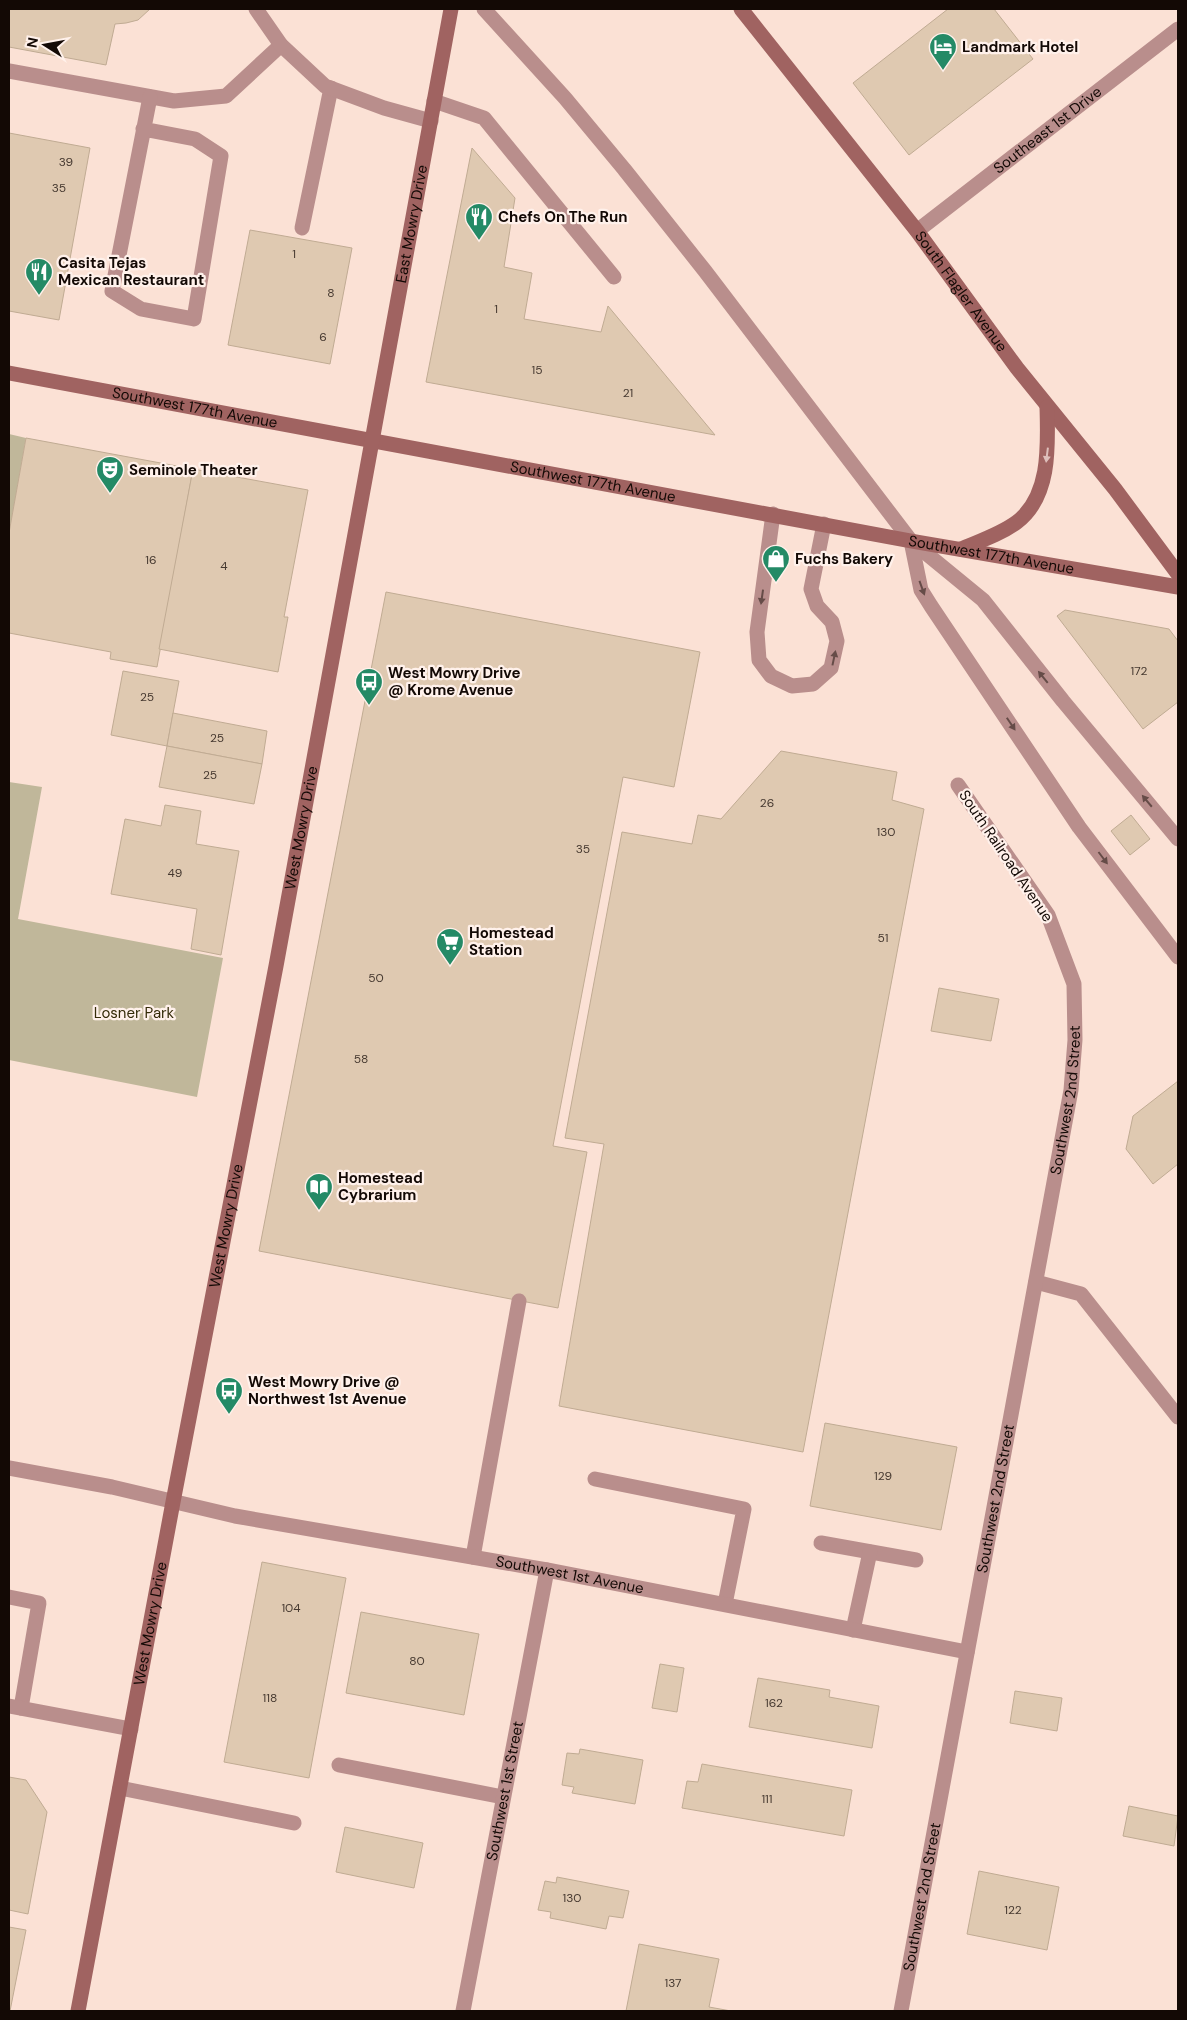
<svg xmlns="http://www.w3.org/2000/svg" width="1187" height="2020" font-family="'DM Sans',sans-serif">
<rect width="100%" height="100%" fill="#fbe1d5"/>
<g fill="#c0b79a">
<polygon points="9,434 26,438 9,534"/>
<polygon points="9,782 42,787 18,919 223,958 197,1097 9,1060"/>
</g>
<g fill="#dfc9b1" stroke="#c0ab93">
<polygon points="9,9 150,9 138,20 126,23 115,24 106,65 9,47"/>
<polygon points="948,9 994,9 1033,59 909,155 853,83"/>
<polygon points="9,133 90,148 59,320 9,311"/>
<polygon points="472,148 515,198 504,267 532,273 524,319 601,332 608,306 715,435 426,382"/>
<polygon points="250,230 352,248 330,364 228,345"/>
<polygon points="26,438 193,469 157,667 110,659 111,652 9,633 9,533"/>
<polygon points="193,469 308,490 284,617 288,617 278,672 159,649"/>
<polygon points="386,592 700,652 674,787 623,777 553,1146 587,1152 558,1308 259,1251"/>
<polygon points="1065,610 1169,629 1178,641 1178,702 1143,729 1057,616"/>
<polygon points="123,671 179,681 167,746 111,735"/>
<polygon points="173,713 267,731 262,764 167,746"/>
<polygon points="167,746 262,764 254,804 159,787"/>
<polygon points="781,751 897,772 892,800 924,809 803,1452 559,1406 604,1144 565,1138 622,832 692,844 698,815 721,819"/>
<polygon points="165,805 201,811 196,844 239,851 221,955 191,949 197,909 111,894 125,819 161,826"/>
<polygon points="1131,815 1150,839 1130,855 1111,831"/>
<polygon points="939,988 999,999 991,1041 931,1031"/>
<polygon points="1178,1081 1178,1164 1153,1184 1126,1149 1133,1116"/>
<polygon points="825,1423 957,1447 941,1530 810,1506"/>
<polygon points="262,1562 346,1578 309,1778 224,1762"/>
<polygon points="361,1612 479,1634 464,1715 346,1693"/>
<polygon points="660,1664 684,1668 677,1712 652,1708"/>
<polygon points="758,1678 830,1690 829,1697 879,1706 872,1748 749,1727"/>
<polygon points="1015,1691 1062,1698 1057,1731 1010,1723"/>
<polygon points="580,1749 643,1760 635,1804 572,1793 574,1787 562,1785 567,1753 579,1754"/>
<polygon points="702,1764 852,1790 844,1836 682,1808 687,1781 698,1782"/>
<polygon points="9,1777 26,1780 47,1812 28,1914 9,1910"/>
<polygon points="1129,1806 1178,1816 1174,1846 1123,1836"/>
<polygon points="345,1827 423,1843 414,1888 336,1872"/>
<polygon points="979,1871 1059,1887 1047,1950 967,1934"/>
<polygon points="557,1877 629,1891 623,1918 609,1916 606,1929 550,1918 551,1912 538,1910 545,1881 556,1883"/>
<polygon points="9,1927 26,1930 10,2011 9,2011"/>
<polygon points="639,1944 719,1959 709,2007 731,2011 626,2011"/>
</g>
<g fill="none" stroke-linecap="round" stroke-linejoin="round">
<g stroke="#b98e8c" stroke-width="15">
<polyline points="484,9 565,98 624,169 705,271 911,541 983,600 1063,701 1178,839"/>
<polyline points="9,71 174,101 226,96 281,45"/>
<polyline points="434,101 484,118 614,277"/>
<polyline points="143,129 195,139 221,156 194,319 141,309 112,291 150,97"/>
<polyline points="302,228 331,88"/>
<polyline points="773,514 757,632 759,660 771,676 792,686 813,684 831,668 837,641 832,622 817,606 811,589 824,524"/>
<polyline points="911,541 921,590 931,606 1079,827 1178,957"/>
<polyline points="595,1479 744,1509 725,1604"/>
<polyline points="821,1543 916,1560"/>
<polyline points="473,1557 519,1301"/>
<polyline points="9,1597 39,1603 21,1708"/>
<polyline points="853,1630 870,1552"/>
<polyline points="9,1706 131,1729"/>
<polyline points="339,1765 503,1797"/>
<polyline points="120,1788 294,1823"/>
</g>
<g stroke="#b98e8c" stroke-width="15">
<polyline points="256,9 281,45 325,86 384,108 431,121"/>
<path id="s1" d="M 917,231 L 1178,29"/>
<polyline points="1036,1282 1081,1294 1178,1417"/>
<path id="s2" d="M 9,1468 L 112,1487 L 235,1516 L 547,1570 L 967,1652"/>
<path id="s3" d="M 463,2011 L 547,1570"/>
<path id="s4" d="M 901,2011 L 1071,1090 L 1075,1040 L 1074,984 L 1048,915 L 958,785"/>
</g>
<g stroke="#a06361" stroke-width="15">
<path id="s5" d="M 741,9 L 917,231 L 1017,368 L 1115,489 L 1178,574"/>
<path id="s6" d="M 9,373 L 911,541 L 1178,587"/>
<path d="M 961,549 C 980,541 1001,534 1017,522 C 1051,496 1048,445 1047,407"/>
<path id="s7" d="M 78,2011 L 173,1502 L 276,966 L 451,9"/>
</g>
</g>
<defs><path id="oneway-solid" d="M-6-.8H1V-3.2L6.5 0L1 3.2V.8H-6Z" transform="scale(1.25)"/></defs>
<use fill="#debfbb" href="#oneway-solid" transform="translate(1047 455) rotate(97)"/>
<g fill="#664c48">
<use href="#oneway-solid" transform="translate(922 588) rotate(70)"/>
<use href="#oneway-solid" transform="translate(762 597) rotate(98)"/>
<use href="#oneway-solid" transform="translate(834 658) rotate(-78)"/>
<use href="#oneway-solid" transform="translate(1043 677) rotate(-129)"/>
<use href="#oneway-solid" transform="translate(1011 724) rotate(56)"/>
<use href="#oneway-solid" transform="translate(1147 801) rotate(-130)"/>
<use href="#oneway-solid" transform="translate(1103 858) rotate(53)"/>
</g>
<defs>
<symbol id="hotel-pin" viewBox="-11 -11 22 30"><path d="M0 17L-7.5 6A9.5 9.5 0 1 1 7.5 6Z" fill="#248a66" stroke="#fff1eb"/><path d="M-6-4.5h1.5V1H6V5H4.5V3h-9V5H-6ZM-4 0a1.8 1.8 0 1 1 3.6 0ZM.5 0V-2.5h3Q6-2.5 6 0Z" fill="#fff"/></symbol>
<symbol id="restaurant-pin" viewBox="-11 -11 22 30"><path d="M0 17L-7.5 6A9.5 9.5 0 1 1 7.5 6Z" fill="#248a66" stroke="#fff1eb"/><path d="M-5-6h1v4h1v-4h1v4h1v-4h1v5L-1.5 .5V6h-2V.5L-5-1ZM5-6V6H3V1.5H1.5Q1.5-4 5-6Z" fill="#fff"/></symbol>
<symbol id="theatre-pin" viewBox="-11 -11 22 30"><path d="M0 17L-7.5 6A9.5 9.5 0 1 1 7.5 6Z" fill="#248a66" stroke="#fff1eb"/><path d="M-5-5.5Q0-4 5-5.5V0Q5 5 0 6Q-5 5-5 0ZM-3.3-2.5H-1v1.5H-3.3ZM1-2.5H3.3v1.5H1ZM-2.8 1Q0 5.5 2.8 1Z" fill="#fff"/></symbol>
<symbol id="shop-pin" viewBox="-11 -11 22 30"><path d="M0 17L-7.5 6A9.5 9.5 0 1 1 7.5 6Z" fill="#248a66" stroke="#fff1eb"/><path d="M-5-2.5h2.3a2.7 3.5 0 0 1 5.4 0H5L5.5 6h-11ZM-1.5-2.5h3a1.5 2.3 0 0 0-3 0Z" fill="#fff"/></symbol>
<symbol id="bus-pin" viewBox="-11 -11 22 30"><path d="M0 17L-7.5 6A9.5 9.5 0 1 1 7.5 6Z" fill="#248a66" stroke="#fff1eb"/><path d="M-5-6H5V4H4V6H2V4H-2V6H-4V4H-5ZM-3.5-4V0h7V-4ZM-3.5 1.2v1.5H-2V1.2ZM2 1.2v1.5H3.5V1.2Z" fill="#fff"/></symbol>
<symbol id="supermarket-pin" viewBox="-11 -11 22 30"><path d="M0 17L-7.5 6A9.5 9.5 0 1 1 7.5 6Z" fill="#248a66" stroke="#fff1eb"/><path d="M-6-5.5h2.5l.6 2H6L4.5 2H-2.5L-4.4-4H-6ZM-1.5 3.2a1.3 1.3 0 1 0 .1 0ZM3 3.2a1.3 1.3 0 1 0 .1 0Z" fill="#fff"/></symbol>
<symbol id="library-pin" viewBox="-11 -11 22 30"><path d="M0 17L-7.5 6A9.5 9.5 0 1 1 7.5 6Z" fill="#248a66" stroke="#fff1eb"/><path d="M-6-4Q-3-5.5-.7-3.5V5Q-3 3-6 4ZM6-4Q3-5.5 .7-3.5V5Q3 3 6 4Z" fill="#fff"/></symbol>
</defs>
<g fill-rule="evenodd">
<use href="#hotel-pin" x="927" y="31" width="32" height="43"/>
<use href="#restaurant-pin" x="463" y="201" width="32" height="43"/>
<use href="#restaurant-pin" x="23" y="256" width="32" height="43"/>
<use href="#theatre-pin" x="94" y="454" width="32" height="43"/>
<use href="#shop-pin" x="760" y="543" width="32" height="43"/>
<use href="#bus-pin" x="353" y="666" width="32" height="43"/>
<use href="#supermarket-pin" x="434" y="926" width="32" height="43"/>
<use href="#library-pin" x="303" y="1171" width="32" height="43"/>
<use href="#bus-pin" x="213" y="1375" width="32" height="43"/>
</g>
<g text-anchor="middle" stroke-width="4.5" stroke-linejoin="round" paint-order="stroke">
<g font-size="12" fill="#463930">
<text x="66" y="166">39</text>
<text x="59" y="192">35</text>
<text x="294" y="258">1</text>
<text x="331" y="297">8</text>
<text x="496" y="313">1</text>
<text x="323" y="341">6</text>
<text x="537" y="374">15</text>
<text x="628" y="397">21</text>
<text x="151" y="564">16</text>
<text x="224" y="570">4</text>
<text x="1139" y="675">172</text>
<text x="147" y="701">25</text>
<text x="217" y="742">25</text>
<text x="210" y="779">25</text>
<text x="767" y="807">26</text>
<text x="886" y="836">130</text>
<text x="583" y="853">35</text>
<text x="175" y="877">49</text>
<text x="883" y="942">51</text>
<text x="376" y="982">50</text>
<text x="361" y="1063">58</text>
<text x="883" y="1480">129</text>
<text x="291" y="1612">104</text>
<text x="417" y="1665">80</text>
<text x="270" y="1702">118</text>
<text x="774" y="1707">162</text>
<text x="767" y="1803">111</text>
<text x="572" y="1902">130</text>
<text x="1013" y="1914">122</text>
<text x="673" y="1987">137</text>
</g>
<g font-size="15" font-weight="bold" fill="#130905" stroke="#fff1eb" text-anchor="start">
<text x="962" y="52">Landmark Hotel</text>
<text x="498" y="222">Chefs On The Run</text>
<text x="58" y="268">Casita Tejas<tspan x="58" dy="17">Mexican Restaurant</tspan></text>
<text x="129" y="475">Seminole Theater</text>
<text x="795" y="564">Fuchs Bakery</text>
<text x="388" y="678">West Mowry Drive<tspan x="388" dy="17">@ Krome Avenue</tspan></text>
<text x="469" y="938">Homestead<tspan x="469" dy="17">Station</tspan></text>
<text x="338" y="1183">Homestead<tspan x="338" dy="17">Cybrarium</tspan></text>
<text x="248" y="1387">West Mowry Drive @<tspan x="248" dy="17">Northwest 1st Avenue</tspan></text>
</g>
<g font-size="15" fill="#130905" stroke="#fff1eb">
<text dy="5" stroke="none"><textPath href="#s1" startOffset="165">Southeast 1st Drive</textPath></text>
<text dy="5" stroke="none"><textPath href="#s7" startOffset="1818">East Mowry Drive</textPath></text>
<text dy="5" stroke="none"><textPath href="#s5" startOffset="358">South Flagler Avenue</textPath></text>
<text dy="5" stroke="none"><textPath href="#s6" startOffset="189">Southwest 177th Avenue</textPath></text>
<text dy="5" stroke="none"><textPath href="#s6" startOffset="594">Southwest 177th Avenue</textPath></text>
<text dy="5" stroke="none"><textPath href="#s6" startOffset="999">Southwest 177th Avenue</textPath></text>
<text dy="5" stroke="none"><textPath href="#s7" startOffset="1204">West Mowry Drive</textPath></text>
<text transform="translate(1006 856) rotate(56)" y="5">South Railroad Avenue</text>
<text dy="5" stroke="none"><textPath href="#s4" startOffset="926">Southwest 2nd Street</textPath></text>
<text dy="5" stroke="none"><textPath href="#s7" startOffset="799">West Mowry Drive</textPath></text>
<text dy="5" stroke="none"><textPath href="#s4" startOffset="521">Southwest 2nd Street</textPath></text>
<text dy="5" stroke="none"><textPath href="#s2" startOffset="571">Southwest 1st Avenue</textPath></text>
<text dy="5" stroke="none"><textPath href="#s7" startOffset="394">West Mowry Drive</textPath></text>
<text dy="5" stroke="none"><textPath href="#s3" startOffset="224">Southwest 1st Street</textPath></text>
<text dy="5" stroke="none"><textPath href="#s4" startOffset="116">Southwest 2nd Street</textPath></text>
</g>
<g font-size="15" fill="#342b08" stroke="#fff1eb">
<text x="134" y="1018">Losner Park</text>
</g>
</g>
<rect width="1187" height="2020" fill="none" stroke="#130905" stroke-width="20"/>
<g transform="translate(45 45) rotate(281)" stroke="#fff1eb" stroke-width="4" paint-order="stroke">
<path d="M0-4L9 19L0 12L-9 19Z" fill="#130905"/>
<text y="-8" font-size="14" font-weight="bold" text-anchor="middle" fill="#130905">N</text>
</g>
</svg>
